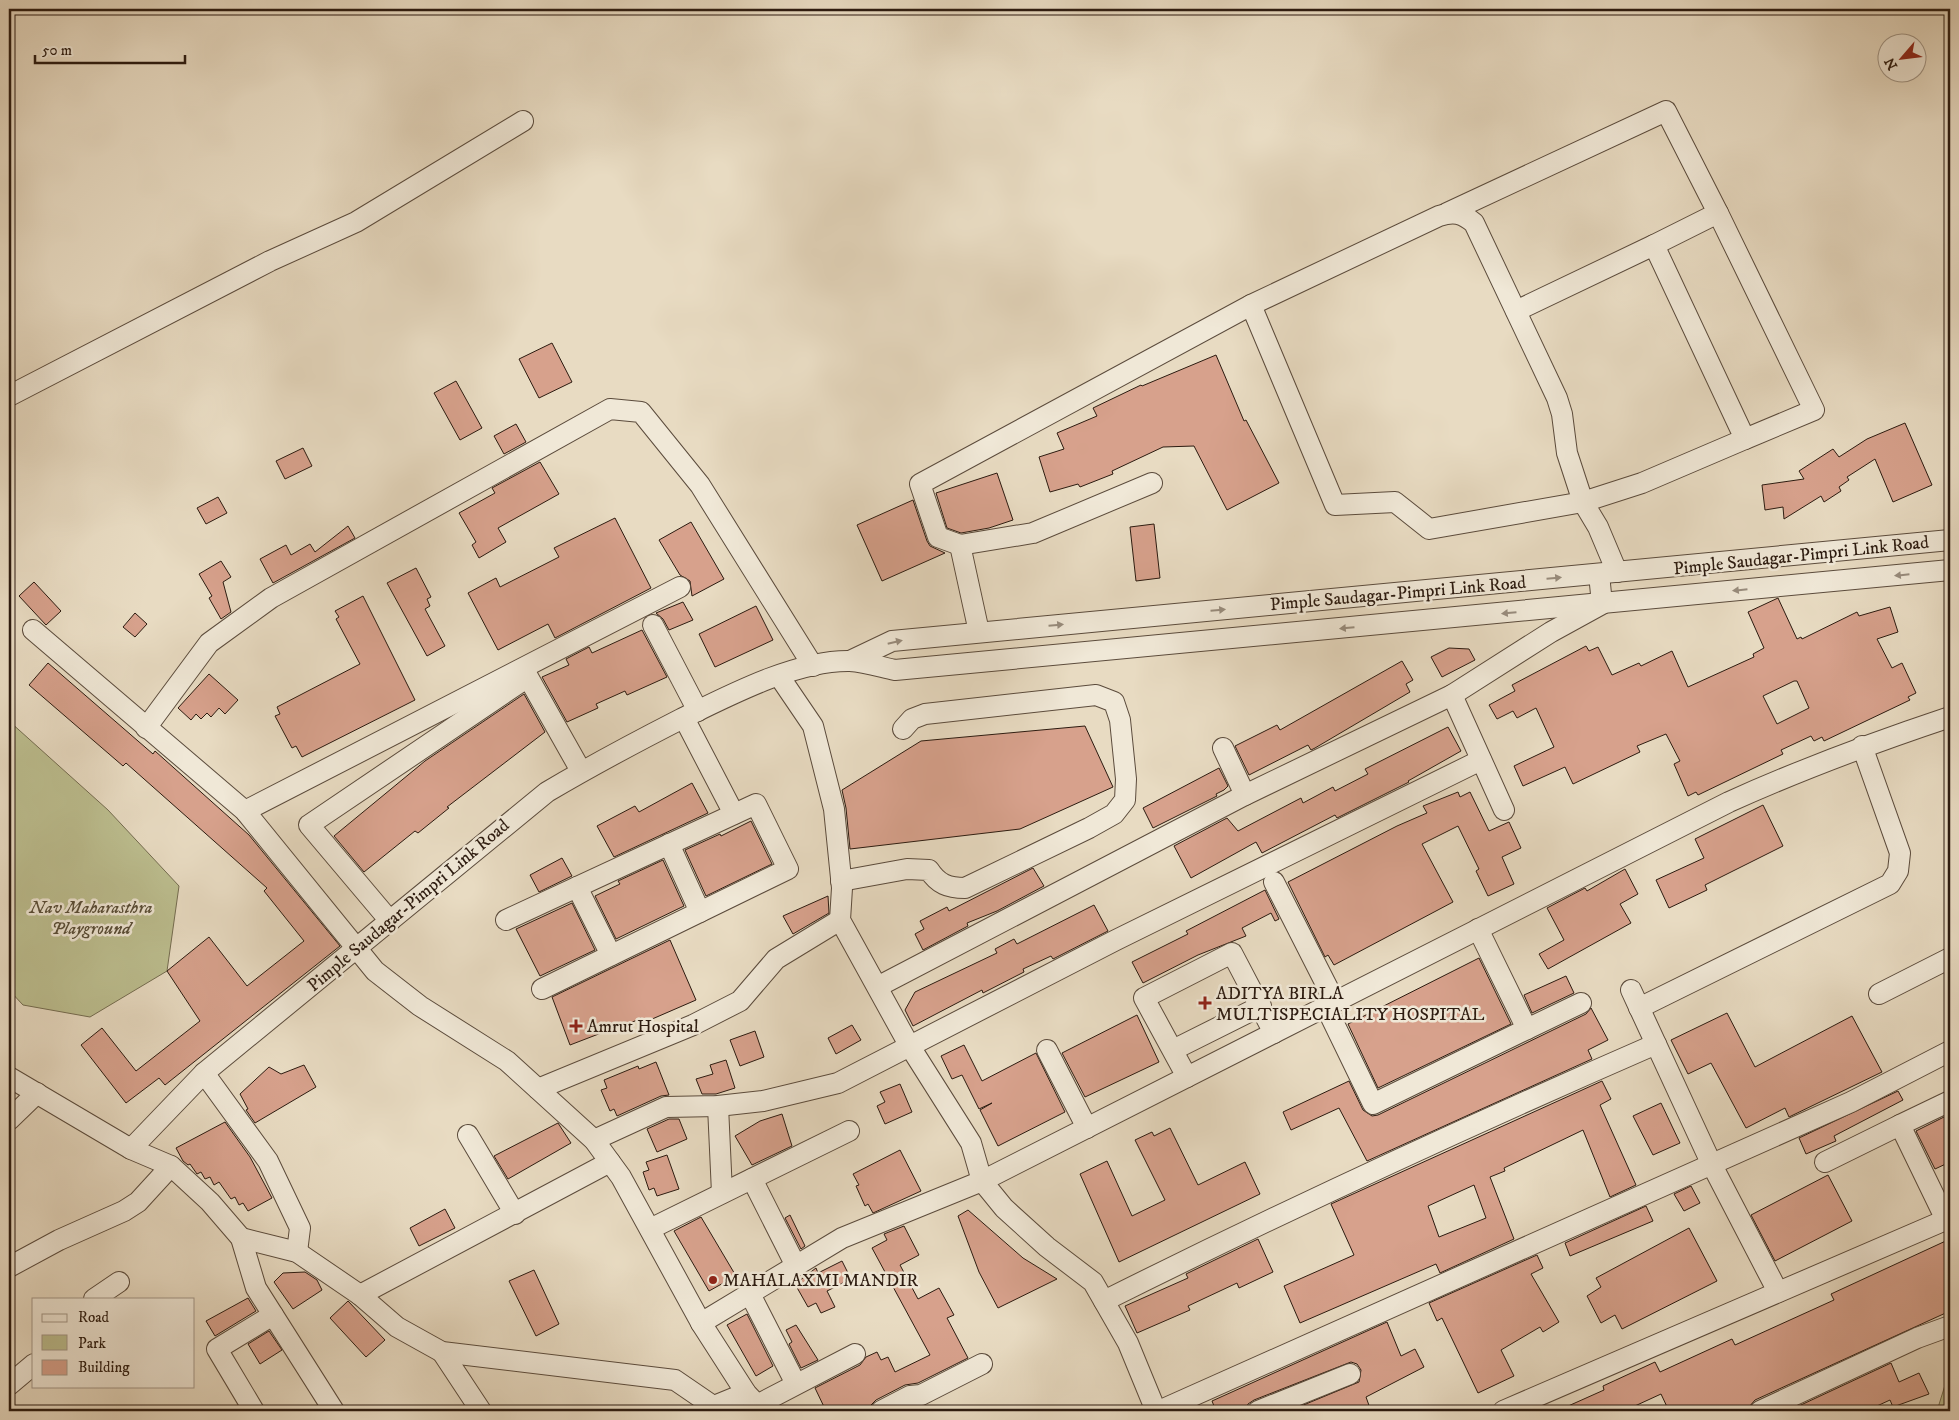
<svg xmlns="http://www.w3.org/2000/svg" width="1959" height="1420" font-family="'IM FELL DW Pica',serif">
<rect width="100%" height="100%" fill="#e8dbc2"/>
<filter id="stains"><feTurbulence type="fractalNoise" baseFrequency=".004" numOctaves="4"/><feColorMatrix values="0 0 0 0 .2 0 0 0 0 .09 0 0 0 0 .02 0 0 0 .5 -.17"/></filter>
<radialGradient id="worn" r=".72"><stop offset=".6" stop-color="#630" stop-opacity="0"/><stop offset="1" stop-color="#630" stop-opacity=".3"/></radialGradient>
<g fill="#bcbe8f" stroke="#746c50">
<polygon points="9,721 108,810 179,886 167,971 90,1017 23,1005 9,990"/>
<polygon points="1950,1369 1950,1411 1937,1411"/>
</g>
<g fill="#d7a18c" stroke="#2c1b10" fill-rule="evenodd">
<polygon points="552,343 572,382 539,398 519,359"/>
<polygon points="1216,355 1244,421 1246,420 1279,483 1227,510 1194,446 1163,447 1112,471 1113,474 1080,487 1078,484 1050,492 1039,457 1064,449 1057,433 1097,416 1093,408 1141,385 1142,386"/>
<polygon points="456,381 482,428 460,440 434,393"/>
<polygon points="1905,423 1932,485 1893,502 1875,459 1847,477 1849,480 1839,487 1841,491 1824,502 1821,496 1784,519 1783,507 1765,510 1762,485 1804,479 1799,471 1833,449 1839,457 1867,439"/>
<polygon points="516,424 526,442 504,454 494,436"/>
<polygon points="303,448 312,466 285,479 276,461"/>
<polygon points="540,462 559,494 498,528 506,542 479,558 472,545 476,542 459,513 495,493 492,488"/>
<polygon points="997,473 1013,520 989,528 961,533 947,528 936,493"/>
<polygon points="218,497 227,513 206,524 197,508"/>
<polygon points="913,500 927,541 930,546 945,553 882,581 857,525"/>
<polygon points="615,518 651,588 555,638 548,624 498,650 468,593 496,578 500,587 559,557 554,548"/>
<polygon points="691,522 724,579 692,596 690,581 680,575 659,540"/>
<polygon points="1154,524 1160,578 1136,581 1130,527"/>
<polygon points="348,526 355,538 273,583 260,559 286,545 291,555 310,544 315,552"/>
<polygon points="221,561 231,577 223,582 231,612 221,619 209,598 212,596 199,574"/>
<polygon points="416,568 431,597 427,599 430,606 425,609 445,646 427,656 387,583"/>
<polygon points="34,582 61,611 46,625 19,596"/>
<polygon points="363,596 415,700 302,757 296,746 292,748 275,716 280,714 277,707 360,664 336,619 339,617 335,611"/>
<path d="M 1778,598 L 1797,639 L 1801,637 L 1802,639 L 1857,612 L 1859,616 L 1890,607 L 1898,632 L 1877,639 L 1892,668 L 1902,663 L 1916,693 L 1908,697 L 1910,700 L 1824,741 L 1822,737 L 1814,741 L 1811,736 L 1781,750 L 1783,754 L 1698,795 L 1696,792 L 1688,796 L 1674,764 L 1680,761 L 1666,734 L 1637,746 L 1640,752 L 1573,784 L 1565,767 L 1523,786 L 1514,766 L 1554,747 L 1536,708 L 1517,718 L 1513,711 L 1497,719 L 1489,705 L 1515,691 L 1512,685 L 1586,646 L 1589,651 L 1598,647 L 1612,675 L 1639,663 L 1641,666 L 1672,651 L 1688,687 L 1754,657 L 1753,654 L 1764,648 L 1748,612 ZM 1794,681 L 1797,681 L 1809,708 L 1777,724 L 1763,696 Z"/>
<polygon points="683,602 693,620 669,630 663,619 656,613"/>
<polygon points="756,606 773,640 715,667 699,634"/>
<polygon points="135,613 147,624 135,637 123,627"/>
<polygon points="642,630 667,677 627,695 625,691 596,704 598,708 567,722 542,677 569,665 566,659 589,647 592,653"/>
<polygon points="1449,648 1469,649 1475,660 1442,677 1431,657"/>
<polygon points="1402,661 1413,680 1406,684 1410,692 1315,748 1311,750 1308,745 1249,775 1235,746 1277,725 1280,730"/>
<polygon points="48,663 153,754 155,751 249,835 340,946 165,1085 159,1078 126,1103 81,1045 102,1028 136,1071 200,1021 167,971 209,937 247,986 304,941 264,891 267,888 126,763 123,766 29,685"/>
<polygon points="209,674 238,700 225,714 219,708 211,717 207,713 201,719 196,714 191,720 178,708"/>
<polygon points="524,694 545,732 447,807 449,808 418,833 415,831 364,872 334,836 425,761"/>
<polygon points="1085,726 1113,787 1020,829 850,849 846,808 842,790 921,741"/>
<polygon points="1448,727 1461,751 1408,781 1409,782 1337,818 1335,815 1262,853 1256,842 1191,878 1174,846 1227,818 1238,831 1301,798 1303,803 1333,787 1335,791 1368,774 1365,769"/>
<polygon points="1219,768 1228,786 1224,790 1216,794 1217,796 1153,828 1143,808"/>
<polygon points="692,783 708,813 614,857 597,826 635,806 639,812"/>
<polygon points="1458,792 1460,797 1470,792 1489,831 1509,822 1521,848 1502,857 1514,884 1488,896 1476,871 1479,869 1458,826 1422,844 1453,902 1334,965 1328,955 1325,957 1288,882 1397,826 1427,813 1423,806"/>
<polygon points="1763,805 1783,846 1705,885 1707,890 1669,908 1656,880 1704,858 1695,839"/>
<polygon points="751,821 772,864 706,896 685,850 720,834 721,836"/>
<polygon points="562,858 572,876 539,892 530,875"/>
<polygon points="663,860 684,906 616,939 595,896 620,884 618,881"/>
<polygon points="1033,868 1044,886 997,911 967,923 968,926 923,950 915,934 924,929 920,921 947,907 949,911"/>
<polygon points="1625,869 1638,894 1620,904 1631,923 1548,969 1539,954 1564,940 1547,908 1585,888 1587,891"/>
<polygon points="1265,890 1279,919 1275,921 1271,913 1242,928 1246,936 1198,955 1143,983 1132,962 1188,934 1186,931"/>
<polygon points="828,896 829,913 793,934 783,916"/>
<polygon points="572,903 595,950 540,976 516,929"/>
<polygon points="1094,905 1108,931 1053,959 1051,956 1023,969 1024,972 983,993 982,990 913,1026 905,1010 915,992 997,953 995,949 1014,939 1017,944"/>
<polygon points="670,940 696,1000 643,1023 641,1018 610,1033 609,1030 570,1045 552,997"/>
<polygon points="1479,958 1511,1024 1378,1088 1348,1024"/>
<polygon points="1566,976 1574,993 1532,1013 1524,995"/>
<polygon points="1591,1008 1608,1040 1588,1050 1592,1059 1367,1161 1339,1108 1291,1130 1283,1112 1349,1081 1363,1110 1372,1116 1378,1115 1586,1014"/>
<polygon points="1727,1013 1755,1067 1852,1016 1882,1072 1789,1117 1785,1108 1746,1128 1711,1063 1688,1074 1671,1040"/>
<polygon points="1137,1015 1159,1062 1085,1097 1062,1053"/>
<polygon points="852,1025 861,1040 836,1054 828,1038"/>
<polygon points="755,1031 764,1057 740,1066 730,1040"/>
<polygon points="964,1045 982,1081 1036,1053 1065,1112 998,1146 980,1110 992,1103 979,1109 962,1075 952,1079 941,1056"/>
<polygon points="726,1060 735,1088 716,1094 702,1094 696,1079 713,1074 710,1065"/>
<polygon points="656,1062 669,1095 661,1096 617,1116 614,1109 610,1111 601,1090 607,1088 604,1080 638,1066 639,1069"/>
<polygon points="304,1065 316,1087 255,1123 246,1110 248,1109 240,1094 269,1067 281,1074"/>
<path d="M 1602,1081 L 1611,1099 L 1600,1105 L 1636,1185 L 1610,1197 L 1583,1130 L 1504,1168 L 1505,1171 L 1490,1177 L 1514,1239 L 1440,1273 L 1436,1264 L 1300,1323 L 1284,1286 L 1354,1255 L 1331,1204 ZM 1474,1185 L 1486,1218 L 1439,1237 L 1428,1206 Z"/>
<polygon points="900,1084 912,1112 885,1124 877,1106 885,1102 880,1092"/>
<polygon points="1898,1091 1903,1100 1834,1136 1836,1141 1806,1154 1799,1138"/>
<polygon points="1661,1103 1680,1143 1653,1155 1633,1116"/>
<polygon points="782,1114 792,1146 752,1165 735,1136 760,1121"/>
<polygon points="1950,1114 1950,1162 1935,1169 1916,1131"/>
<polygon points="669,1119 679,1119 687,1139 657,1152 647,1129"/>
<polygon points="225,1122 250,1157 272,1198 248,1211 243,1203 239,1205 235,1197 231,1199 219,1182 214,1185 210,1177 205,1179 201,1172 197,1174 190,1164 188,1165 183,1161 176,1148"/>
<polygon points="558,1123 571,1143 508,1179 494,1156"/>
<polygon points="1170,1128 1198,1185 1245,1162 1260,1194 1119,1262 1080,1174 1107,1161 1132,1216 1165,1200 1135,1140 1152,1132 1154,1136"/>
<polygon points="900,1150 921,1191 873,1213 868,1204 865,1206 856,1186 859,1185 853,1174"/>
<polygon points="667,1155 679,1189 657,1196 654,1188 649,1190 643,1172 649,1170 646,1162"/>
<polygon points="1828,1175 1852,1221 1775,1261 1751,1215"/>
<polygon points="1691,1186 1700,1203 1684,1211 1674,1194"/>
<polygon points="1646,1206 1653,1221 1570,1256 1565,1243"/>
<polygon points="445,1209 455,1228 419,1246 410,1228"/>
<polygon points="968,1210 1023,1258 1057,1279 998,1308 979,1272 958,1216"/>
<polygon points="790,1215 805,1246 801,1249 785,1218"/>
<polygon points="701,1217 736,1276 709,1291 674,1231"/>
<polygon points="904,1226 919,1255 900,1265 918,1299 939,1288 954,1315 947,1318 968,1358 918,1383 905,1385 876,1400 871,1405 869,1411 826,1411 815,1388 860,1365 866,1357 877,1352 881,1360 888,1357 895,1372 930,1355 872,1248 887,1240 884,1234"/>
<polygon points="1689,1228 1717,1281 1622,1329 1615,1315 1601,1323 1587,1296 1601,1287 1596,1278"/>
<polygon points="1258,1239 1273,1272 1239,1288 1237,1283 1188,1306 1190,1310 1137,1333 1125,1306 1188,1278 1186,1274"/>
<polygon points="1950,1239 1950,1311 1755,1400 1749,1407 1740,1411 1669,1411 1661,1394 1624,1411 1557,1411 1604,1390 1603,1386 1655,1362 1660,1372 1732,1339 1735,1345 1834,1300 1831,1294"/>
<polygon points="1537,1255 1543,1268 1531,1274 1559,1322 1543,1332 1540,1327 1501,1350 1514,1376 1478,1393 1442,1318 1437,1321 1429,1303"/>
<polygon points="842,1261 851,1279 827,1291 835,1307 821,1313 816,1303 808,1307 795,1284 816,1268 818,1273"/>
<polygon points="534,1270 559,1324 536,1336 509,1281"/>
<polygon points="305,1272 317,1280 322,1290 293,1309 274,1282 283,1273"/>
<polygon points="248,1298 256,1311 215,1336 206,1321"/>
<polygon points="348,1301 385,1340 366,1357 330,1318"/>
<polygon points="747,1314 773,1366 756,1376 727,1325"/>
<polygon points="1387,1322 1401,1356 1415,1349 1424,1367 1366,1397 1371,1411 1289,1411 1359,1382 1361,1370 1357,1364 1351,1362 1254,1400 1248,1404 1246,1411 1216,1411 1212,1401"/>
<polygon points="796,1325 818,1360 801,1368 789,1344 792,1342 786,1330"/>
<polygon points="269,1331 282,1350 260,1364 248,1344"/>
<polygon points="1891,1363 1899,1382 1919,1373 1929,1394 1893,1407 1890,1400 1866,1411 1788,1411"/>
</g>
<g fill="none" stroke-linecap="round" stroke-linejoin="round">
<defs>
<g id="minor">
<polyline points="1447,213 1666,111 1718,213 1654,245"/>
<polyline points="1718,213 1814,410 1745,439"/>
<polyline points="1251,305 1335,505 1395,502 1429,529 1583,502 1642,483 1745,439 1654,245 1516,311"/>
<polyline points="9,396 270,261 356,222 523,121"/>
<path d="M 1152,483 L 1033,533 L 960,545 L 938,537 L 920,484 L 1251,305 L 1439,216 C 1454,211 1462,213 1474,223 L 1557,398 L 1562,414 L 1567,453 L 1583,502 L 1598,527 L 1617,572"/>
<polyline points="960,545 979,632"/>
<polyline points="653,625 698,711"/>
<polyline points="33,630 245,811 375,971 420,1006 507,1061 594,1140 621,1177 701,1323 746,1393 763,1411"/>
<polyline points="850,661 892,641 1950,540"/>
<polyline points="779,676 813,726 834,809 842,888 840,920 909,1045 971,1143 982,1181 1004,1208 1047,1247 1093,1282 1128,1343 1156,1411"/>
<polyline points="1452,695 1551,632 1602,604 1599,574"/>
<polyline points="684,718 734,814"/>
<polyline points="146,728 209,643 271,598 610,409 641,412 700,485 813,666"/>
<polyline points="1223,748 1245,795"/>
<polyline points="245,811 680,587"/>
<polyline points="669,844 700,912"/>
<path d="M 841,881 L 907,869 L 929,870 C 938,884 948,888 965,888 L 1089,828 L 1114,814 L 1125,800 L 1126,779 L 1120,720 L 1114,702 L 1096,695 L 925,714 L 912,719 L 903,729"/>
<polyline points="1274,882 1335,1002"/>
<polyline points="577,887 611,955"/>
<polyline points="506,920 756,804 788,869 542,989"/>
<polyline points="390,921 309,825 528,677 581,771"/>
<polyline points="879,986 1245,795 1452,695 1504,810"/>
<polyline points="1631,990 1712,1165 1778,1292"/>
<polyline points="1879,994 1950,958"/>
<polyline points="1326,1007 1373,1104 1527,1029 1478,929"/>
<polyline points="1639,1008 1890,884 1898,871 1900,853 1862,746"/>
<polyline points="1527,1029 1581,1003"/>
<polyline points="1047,1050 1087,1128"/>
<polyline points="1173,1050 1261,1006"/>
<polyline points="204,1073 268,1161 300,1228 297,1252"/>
<polyline points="9,1077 131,1149 171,1166 210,1202 241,1238 256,1288 334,1411"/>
<polyline points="1187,1077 1144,998 1232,953 1274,1033"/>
<polyline points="538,1089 693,1025 740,1001 776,959 840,920"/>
<polyline points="718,1106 722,1193"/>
<polyline points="9,1120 37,1093"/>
<polyline points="468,1135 515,1214"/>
<polyline points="594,1140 666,1107 718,1106 763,1101 838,1083 1116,940 1481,760"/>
<path d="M 131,1149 L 204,1073 L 547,792 C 591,766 636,742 681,719 C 728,696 796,660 850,661 C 865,662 881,667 895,670 L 1950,570"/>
<polyline points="1825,1162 1900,1125"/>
<polyline points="752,1179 796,1266"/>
<polyline points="1946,1220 1900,1125 1950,1101"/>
<polyline points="650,1229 849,1131"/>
<polyline points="241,1238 297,1252 360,1295 397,1327 442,1352 675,1380 713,1406"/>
<polyline points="9,1267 59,1240 124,1211 138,1202 171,1166"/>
<polyline points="750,1294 796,1384"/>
<polyline points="360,1295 610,1162"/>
<polyline points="94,1299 119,1282"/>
<path d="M 1104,1301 C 1286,1210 1470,1125 1656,1044"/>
<path d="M 701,1323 L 842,1238 L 982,1181 L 1729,802 C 1802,769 1875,742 1950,717"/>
<polyline points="442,1352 481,1411"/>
<polyline points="9,1385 34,1364"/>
<polyline points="757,1405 855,1354"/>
<polyline points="254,1411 217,1349 273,1315"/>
<polyline points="702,1411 746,1393"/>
<polyline points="881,1411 910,1396 921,1395 982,1364"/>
<polyline points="1159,1411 1851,1102 1950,1051"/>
<polyline points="1258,1411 1350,1374"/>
<polyline points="1503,1411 1950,1218"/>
<polyline points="1760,1411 1917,1338 1950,1326"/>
</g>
</defs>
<use href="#minor" stroke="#5b4b3c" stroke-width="22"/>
<use href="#minor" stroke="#f0e8d7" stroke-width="20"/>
</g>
<defs><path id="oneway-solid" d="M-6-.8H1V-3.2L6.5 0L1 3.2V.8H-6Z" transform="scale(1.25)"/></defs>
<g fill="#988c7d">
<use href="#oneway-solid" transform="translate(1902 575) rotate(174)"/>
<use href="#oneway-solid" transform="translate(1554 578) rotate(-5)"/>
<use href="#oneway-solid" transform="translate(1740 590) rotate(174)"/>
<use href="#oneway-solid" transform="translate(1218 610) rotate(-5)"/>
<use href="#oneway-solid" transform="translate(1509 613) rotate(175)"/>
<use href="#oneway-solid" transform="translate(1056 625) rotate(-5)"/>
<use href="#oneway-solid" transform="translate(1347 628) rotate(175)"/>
<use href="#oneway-solid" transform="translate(895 642) rotate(-13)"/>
</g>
<g fill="#8f2418" stroke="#f0e8d7" stroke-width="2">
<path d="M1202.5 995.5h5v5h5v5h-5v5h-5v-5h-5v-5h5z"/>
<path d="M573.5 1018.5h5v5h5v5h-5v5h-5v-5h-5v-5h5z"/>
<circle cx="713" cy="1280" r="5"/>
</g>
<g text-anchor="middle" stroke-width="5" stroke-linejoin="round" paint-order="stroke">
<g font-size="18" fill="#2c1b10" stroke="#f0e8d7">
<text transform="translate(1801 555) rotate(-6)" y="6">Pimple Saudagar-Pimpri Link Road</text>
<text transform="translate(1398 593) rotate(-5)" y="6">Pimple Saudagar-Pimpri Link Road</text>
<text transform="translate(408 905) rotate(-40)" y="6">Pimple Saudagar-Pimpri Link Road</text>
</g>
<g font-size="18" font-style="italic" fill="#574c36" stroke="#f0e8d7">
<text x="91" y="913">Nav Maharasthra<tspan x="91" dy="21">Playground</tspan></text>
</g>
<g font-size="18" fill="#2c1b10" stroke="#f0e8d7" text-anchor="start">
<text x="1216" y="999">ADITYA BIRLA<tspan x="1216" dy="21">MULTISPECIALITY HOSPITAL</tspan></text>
<text x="587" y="1032">Amrut Hospital</text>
<text x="723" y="1286">MAHALAXMI MANDIR</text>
</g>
</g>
<rect width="1959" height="1420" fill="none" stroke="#e8dbc2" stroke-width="30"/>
<rect x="10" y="10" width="1939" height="1400" fill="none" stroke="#2c1b10" stroke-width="2.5"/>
<rect x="15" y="15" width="1929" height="1390" fill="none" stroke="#2c1b10"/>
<rect x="32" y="1298" width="162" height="90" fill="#f0e8d7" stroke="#a29687"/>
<rect x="42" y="1314" width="25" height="8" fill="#f0e8d7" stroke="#a29687"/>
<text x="78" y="1322" font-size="15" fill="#2c1b10">Road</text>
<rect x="42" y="1335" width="25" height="15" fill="#bcbe8f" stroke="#a29687"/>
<text x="78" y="1348" font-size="15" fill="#2c1b10">Park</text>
<rect x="42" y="1360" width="25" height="15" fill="#d7a18c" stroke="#a29687"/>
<text x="78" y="1372" font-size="15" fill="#2c1b10">Building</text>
<g transform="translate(1902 58) rotate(242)"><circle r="24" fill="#f0e8d7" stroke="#a29687"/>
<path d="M0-4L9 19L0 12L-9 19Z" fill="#8f2418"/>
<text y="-8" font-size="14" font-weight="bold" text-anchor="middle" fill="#2c1b10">N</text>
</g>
<path d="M35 55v8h150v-8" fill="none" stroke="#2c1b10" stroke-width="2.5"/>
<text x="42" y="55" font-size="15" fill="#2c1b10" stroke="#f0e8d7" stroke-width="4" paint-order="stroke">50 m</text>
<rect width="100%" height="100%" filter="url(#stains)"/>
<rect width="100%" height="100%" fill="url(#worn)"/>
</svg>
